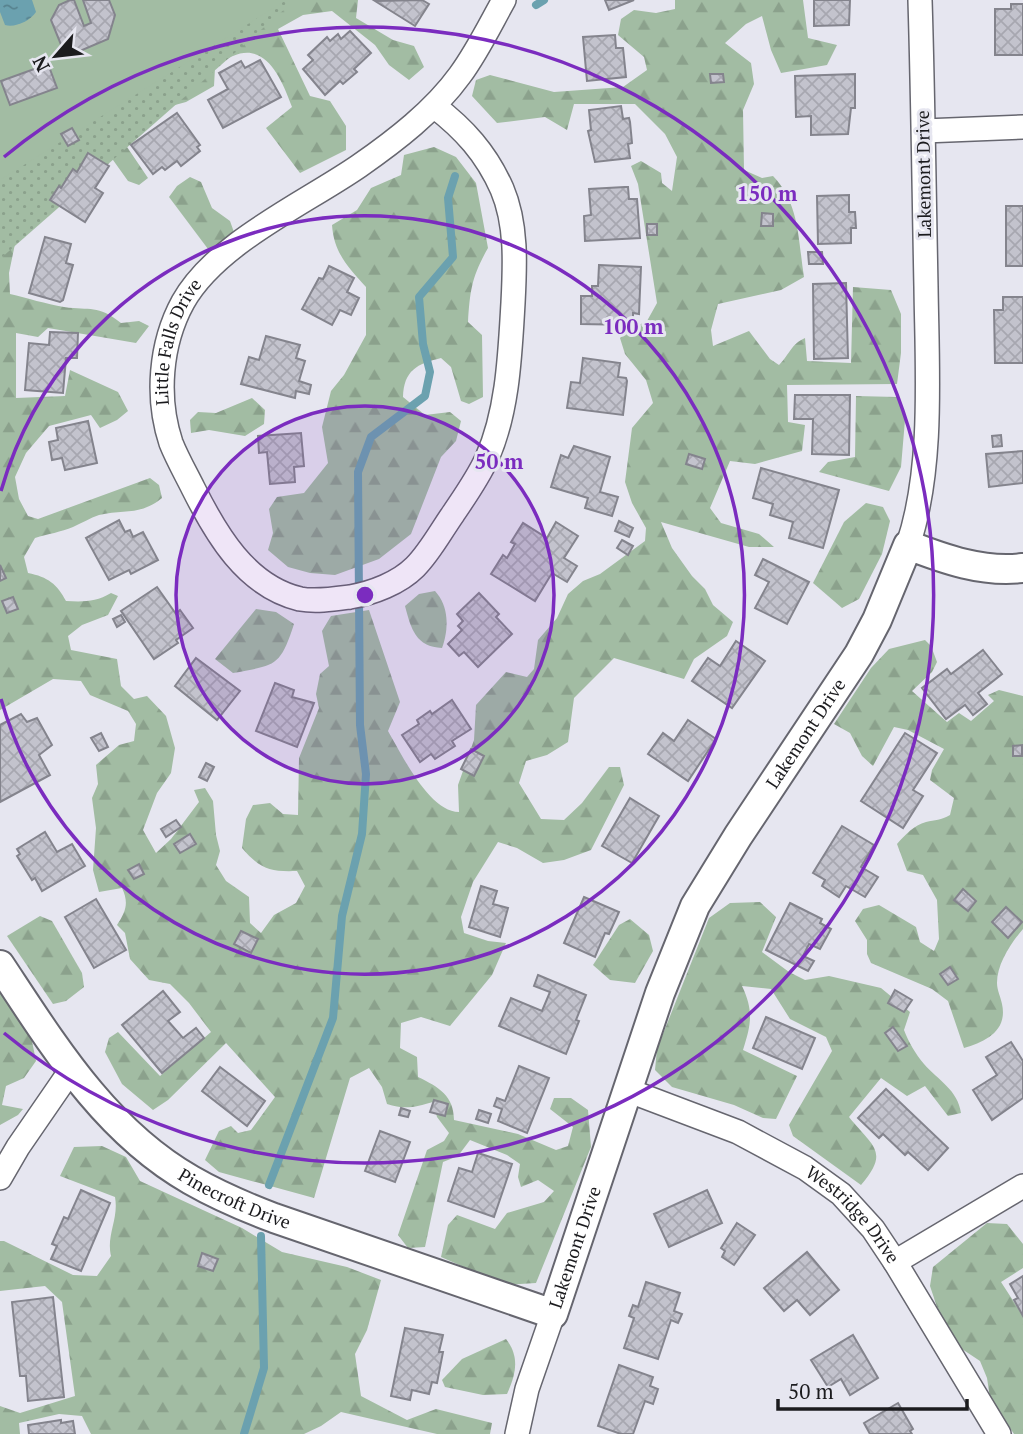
<svg xmlns="http://www.w3.org/2000/svg" width="1023" height="1434" font-family="'PT Serif',serif">
<defs>
<pattern id="forest-firs" width="22" height="20" patternUnits="userSpaceOnUse" patternTransform="scale(1.75)"><rect width="22" height="20" fill="#a2bca3"/><path d="M5 1l3.5 6h-7zM16 11l3.5 6h-7z" fill="#8ba18c"/></pattern>
<pattern id="park-dots" width="8" height="8" patternUnits="userSpaceOnUse" patternTransform="scale(1.75)"><rect width="8" height="8" fill="#a2bca3"/><path d="M2 2h.1M6 6h.1" fill="none" stroke="#8ba18c" stroke-width="1.8" stroke-linecap="round"/></pattern>
<pattern id="water-ripples" width="26" height="14" patternUnits="userSpaceOnUse" patternTransform="scale(1.75)"><rect width="26" height="14" fill="#6ba1af"/><path d="M2 4q2-2 4 0t4 0M15 11q2-2 4 0t4 0" fill="none" stroke="#57828e"/></pattern>
<pattern id="building-cross-hatch" width="8" height="8" patternUnits="userSpaceOnUse" patternTransform="scale(1.75)"><rect width="8" height="8" fill="#c3c3cd"/><path d="M0 0l8 8M0 8l8-8" fill="none" stroke="#a7a7b0"/></pattern>
</defs>
<rect width="100%" height="100%" fill="#e6e6f0"/>
<g fill="url(#forest-firs)">
<path d="M 287,0 L 358,0 L 356,18 L 393,40 L 414,46 L 424,67 L 409,80 L 389,65 L 375,45 L 332,11 L 303,15 L 278,29 L 310,96 L 330,101 L 346,126 L 346,150 L 300,173 L 266,128 L 292,107 C 278,68 258,31 215,68 L 214,86 L 186,102 L 153,111 L 121,138 L 148,178 L 139,185 L 128,181 L 113,160 L 91,144 L 16,239 L 9,273 L 10,294 C 27,298 46,304 64,307 C 91,311 97,304 121,323 L 139,321 L 149,326 L 136,343 L 48,328 L 38,337 L 16,333 L 16,398 L 65,396 L 70,370 L 118,392 L 128,411 L 117,420 L 100,428 L 91,415 L 49,426 L 26,453 L 15,477 L 19,499 L 28,516 L 38,519 L 150,478 L 159,485 L 162,498 C 140,516 124,509 99,515 C 90,518 82,523 73,527 C 61,532 48,534 35,538 L 24,557 L 28,573 C 48,577 57,584 66,601 C 83,602 96,602 111,593 L 118,596 L 108,615 L 82,625 L 68,636 L 71,650 L 117,659 L 121,686 L 134,699 L 147,696 L 166,716 L 175,748 L 171,773 L 157,793 L 143,830 L 156,853 L 171,839 L 199,802 L 194,790 L 205,788 L 213,801 L 216,835 L 220,851 L 216,865 L 226,881 L 249,897 L 250,923 L 261,933 L 274,915 L 296,903 L 305,886 L 297,871 C 270,872 260,869 242,848 L 246,819 L 253,805 L 270,803 L 283,814 L 298,815 L 299,758 L 319,708 L 316,694 L 320,674 L 329,666 L 322,631 L 331,616 L 369,610 L 400,702 L 388,731 C 401,753 429,812 459,812 L 458,785 L 474,740 L 476,705 L 506,672 L 527,677 L 534,669 L 538,640 L 557,618 L 568,594 L 583,581 L 600,574 L 645,541 L 646,528 L 632,503 L 625,482 L 632,428 L 653,403 L 646,380 L 625,354 L 620,338 L 628,330 L 647,321 L 657,303 L 638,184 L 631,166 L 641,161 L 661,173 L 662,183 L 672,191 L 677,157 L 665,134 L 635,104 L 574,104 L 567,130 L 545,117 L 497,123 L 472,96 L 476,80 L 490,75 L 554,92 L 623,87 L 647,70 L 644,57 L 618,35 L 621,19 L 634,10 L 656,13 L 675,9 L 675,0 L 803,0 L 808,38 L 837,45 L 827,65 L 781,73 L 771,50 L 762,16 L 746,24 L 725,43 L 751,63 L 754,84 L 743,110 L 744,170 L 762,178 L 773,176 C 800,204 798,240 804,277 L 781,290 L 718,304 L 711,330 L 713,346 L 749,331 L 770,359 L 779,365 C 790,354 791,344 805,338 L 807,361 L 851,363 L 853,287 L 891,290 L 901,314 L 901,353 L 897,384 L 787,385 L 788,422 L 805,425 L 802,451 L 755,464 L 730,461 L 710,508 L 721,523 L 759,534 L 774,547 L 749,547 L 661,522 L 672,548 L 692,576 L 705,589 L 713,605 L 733,622 L 727,636 L 694,659 L 684,679 L 614,658 L 574,698 L 568,742 L 547,755 L 526,761 L 519,783 L 541,819 L 564,820 L 582,803 L 609,767 L 620,767 L 624,785 L 591,850 L 564,860 L 543,863 L 517,848 L 498,842 L 473,882 L 461,917 L 464,933 L 488,941 L 506,943 L 492,975 L 450,1026 L 421,1017 L 401,1023 L 400,1048 L 417,1057 L 418,1077 C 439,1087 454,1096 454,1120 L 518,1134 L 556,1150 L 568,1146 L 573,1127 L 550,1109 L 554,1098 L 571,1098 L 588,1110 L 591,1147 L 536,1283 L 505,1285 L 441,1257 L 448,1225 L 457,1215 L 495,1229 L 507,1213 L 544,1202 L 554,1191 L 538,1180 L 521,1187 L 518,1177 L 520,1164 L 507,1155 L 470,1140 L 458,1156 L 443,1162 L 425,1247 L 408,1248 L 398,1235 L 427,1150 L 444,1141 L 449,1133 L 437,1117 L 433,1102 C 416,1107 405,1110 387,1104 L 382,1087 L 369,1068 L 350,1078 L 314,1198 L 219,1172 L 205,1160 L 219,1131 L 231,1126 L 238,1133 L 251,1130 L 275,1097 L 226,1043 L 168,1100 L 153,1110 L 122,1084 L 105,1052 L 109,1038 L 118,1032 L 160,1076 L 211,1032 L 189,1003 L 170,984 L 149,980 L 130,959 L 125,933 L 117,925 C 126,911 129,903 122,888 L 99,892 L 93,870 L 96,828 L 92,798 L 98,784 L 96,765 L 119,745 L 134,741 L 136,724 L 128,711 L 90,695 L 81,681 L 53,679 L 0,710 L 0,133 Z"/>
<path d="M 434,147 L 456,157 L 476,183 L 488,248 C 472,276 470,290 468,322 L 482,335 L 483,397 L 469,404 L 461,401 L 451,367 L 441,358 C 417,364 404,370 403,397 L 425,415 L 450,412 L 461,421 L 456,441 L 441,457 L 411,534 L 379,559 L 335,575 L 310,573 L 288,567 L 268,550 L 273,533 L 269,509 L 277,497 L 304,493 L 328,463 L 322,427 L 331,391 L 344,375 L 366,335 L 366,287 C 348,267 334,253 332,225 L 357,210 L 371,188 L 401,175 L 404,155 Z"/>
<polygon points="190,177 201,182 212,208 230,221 235,235 211,253 169,197 177,186"/>
<polygon points="856,396 897,397 905,420 901,467 889,491 819,472 828,462 855,457"/>
<polygon points="252,398 265,410 264,424 245,436 209,430 191,433 190,420 198,412 216,413"/>
<polygon points="866,503 883,507 890,521 882,554 859,599 842,608 813,583 844,522"/>
<path d="M 435,591 C 449,606 449,629 442,648 C 416,647 411,629 405,606 L 419,594 Z"/>
<path d="M 256,609 L 276,612 L 294,624 C 280,667 276,665 233,673 L 215,659 Z"/>
<path d="M 925,640 L 931,646 L 937,662 L 932,672 L 912,691 L 947,722 L 959,713 L 971,721 L 994,701 L 988,695 L 999,690 L 1023,696 L 1023,929 C 1011,943 997,964 997,983 C 997,990 1001,998 1002,1004 C 1008,1031 985,1042 964,1048 L 948,1001 L 932,989 L 871,963 L 867,954 L 867,940 L 855,921 L 863,909 L 879,905 L 916,927 L 920,942 L 934,951 L 939,939 L 937,900 L 923,875 L 907,871 L 897,844 C 905,835 914,825 926,822 C 935,820 941,820 950,815 L 954,798 L 930,780 L 932,770 L 944,749 L 908,730 L 894,727 L 873,766 L 862,756 L 850,733 L 834,724 L 871,668 L 889,649 Z"/>
<path d="M 760,902 L 776,917 L 762,952 L 789,972 L 805,980 L 829,976 L 881,988 L 910,1012 L 904,1030 C 909,1043 915,1053 924,1064 C 938,1080 958,1090 961,1113 L 948,1116 L 925,1086 L 907,1096 L 881,1078 L 849,1117 C 873,1147 890,1151 861,1185 L 793,1136 L 789,1125 L 832,1051 L 826,1037 L 790,1019 L 771,989 L 742,986 C 754,1011 751,1025 743,1050 L 797,1076 L 776,1119 L 763,1118 L 734,1105 L 672,1087 L 655,1070 L 657,1049 L 709,918 L 730,903 Z"/>
<polygon points="40,916 52,921 82,973 84,987 66,1001 53,1004 7,936"/>
<polygon points="630,919 649,935 653,951 635,983 610,980 593,965 619,925"/>
<polygon points="0,990 32,1041 36,1061 24,1078 6,1086 2,1105 23,1109 18,1115 0,1125"/>
<path d="M 102,1146 L 126,1157 L 140,1181 L 242,1228 L 282,1252 L 347,1267 L 381,1280 L 367,1330 L 355,1354 L 361,1396 L 407,1420 L 436,1409 L 492,1423 L 490,1434 L 437,1434 L 341,1412 L 321,1426 L 304,1434 L 91,1434 L 82,1416 L 59,1414 L 19,1423 L 20,1434 L 0,1434 L 0,1406 L 20,1413 L 75,1396 L 62,1302 L 45,1286 L 0,1291 L 0,1241 L 4,1241 L 73,1275 L 97,1276 L 111,1256 C 106,1235 119,1219 115,1197 L 60,1176 L 74,1147 Z"/>
<polygon points="987,1223 1007,1224 1023,1244 1023,1268 1001,1282 1023,1316 1023,1434 1014,1434 990,1398 987,1378 980,1361 962,1349 938,1310 930,1286 933,1267"/>
<path d="M 506,1339 C 520,1357 516,1374 507,1394 L 483,1395 L 445,1387 L 442,1380 L 462,1359 Z"/>
</g>
<polygon fill="url(#park-dots)" points="0,0 295,0 0,259"/>
<polygon fill="#a2bca3" points="0,0 286,0 0,180"/>
<path fill="url(#water-ripples)" d="M 0,0 L 32,0 L 36,12 C 30,21 15,28 5,25 L 0,12 Z"/>
<g fill="none" stroke-linecap="round" stroke-linejoin="round">
<g stroke="#6ba1af" stroke-width="8">
<polyline points="536,5 544,0"/>
<polyline points="269,1185 333,1018 342,916 362,834 366,774 360,725 358,472 371,437 425,396 430,372 423,344 419,297 453,257 448,198 455,176"/>
<polyline points="244,1434 264,1368 261,1236"/>
</g>
</g>
<g fill="url(#building-cross-hatch)" stroke="#84848d" stroke-width="2">
<polygon points="70,0 74,0 84,26 91,23 83,0 109,0 115,15 108,39 66,57 51,20 59,5"/>
<polygon points="422,0 429,4 415,26 375,1"/>
<polygon points="605,0 634,0 609,10"/>
<polygon points="814,0 850,0 849,25 814,26"/>
<polygon points="1011,4 1023,4 1023,55 995,55 995,9 1011,9"/>
<polygon points="350,31 371,53 354,69 357,72 343,84 340,81 325,95 303,69 313,60 308,55 327,37 330,41 338,34 341,39"/>
<polygon points="615,35 616,48 623,48 626,77 587,81 583,37"/>
<polygon points="260,60 281,97 223,128 208,100 228,89 219,73 241,61 245,68"/>
<polygon points="48,64 57,88 10,105 1,81"/>
<polygon points="710,74 723,74 724,82 711,83"/>
<polygon points="855,74 855,108 851,108 848,134 811,135 811,116 796,117 795,76"/>
<polygon points="621,106 623,119 629,118 630,122 632,143 628,144 630,158 595,162 588,131 591,130 589,110"/>
<polygon points="177,113 200,145 197,147 200,151 181,166 177,161 165,170 162,167 153,174 131,145"/>
<polygon points="72,128 79,140 68,146 61,134"/>
<polygon points="88,153 109,166 95,188 103,193 85,222 50,200 59,186 61,188 73,169 77,172"/>
<polygon points="625,187 628,187 629,199 637,199 640,238 585,241 584,216 591,215 589,189"/>
<polygon points="849,195 849,212 855,212 856,228 851,228 851,243 818,244 817,196"/>
<rect x="1006" y="206" width="17" height="60"/>
<polygon points="762,213 773,214 773,226 761,226"/>
<rect x="647" y="224" width="10" height="11"/>
<polygon points="45,237 71,244 66,263 73,265 63,300 60,302 29,293"/>
<polygon points="808,252 822,252 823,264 809,264"/>
<polygon points="599,265 641,267 639,314 633,313 633,325 581,324 581,296 592,296 592,286 598,286"/>
<polygon points="329,266 354,278 347,292 359,298 351,315 340,310 332,325 302,309 319,278 323,279"/>
<polygon points="846,283 848,358 814,359 813,284"/>
<polygon points="1003,297 1023,297 1023,363 995,363 994,310 1003,310"/>
<polygon points="50,332 78,333 77,358 66,358 63,393 25,390 29,343 49,345"/>
<polygon points="266,336 300,345 296,358 305,361 299,381 311,385 309,394 296,391 295,398 241,384 249,357 259,360"/>
<polygon points="583,358 620,363 618,377 626,378 627,381 623,415 567,408 571,382 580,383"/>
<polygon points="795,395 850,395 849,455 812,454 813,419 794,419"/>
<polygon points="88,421 97,463 65,470 62,458 52,460 49,442 58,440 56,428"/>
<polygon points="301,433 304,466 294,467 295,482 270,484 267,452 259,453 258,436"/>
<polygon points="1001,435 1002,446 993,447 992,436"/>
<polygon points="574,446 610,457 600,492 618,497 612,516 585,508 588,498 551,487 561,455 568,458"/>
<polygon points="1023,451 1023,483 989,487 986,454"/>
<polygon points="689,454 705,459 702,469 686,464"/>
<polygon points="761,468 839,490 823,548 789,538 793,522 770,515 773,504 753,498"/>
<polygon points="119,520 125,532 130,530 133,537 143,532 158,560 131,574 129,570 109,580 86,538"/>
<polygon points="619,521 633,528 629,537 615,531"/>
<polygon points="556,522 578,536 564,558 577,566 567,582 552,573 535,601 491,574 503,555 507,558 515,544 511,542 523,523 547,538"/>
<polygon points="622,540 633,546 628,555 617,548"/>
<polygon points="763,559 809,582 787,624 755,608 769,582 755,575"/>
<polygon points="0,565 6,578 0,581"/>
<polygon points="157,587 176,614 180,610 193,628 176,640 178,643 154,659 121,611"/>
<polygon points="479,593 499,614 496,617 512,634 478,667 464,652 459,656 448,644 462,630 458,626 463,621 457,614"/>
<polygon points="13,597 18,609 7,613 2,601"/>
<polygon points="121,615 125,622 117,627 113,619"/>
<polygon points="736,641 765,661 732,708 692,681 708,658 720,666"/>
<polygon points="983,650 1002,674 978,693 987,704 973,715 965,705 946,719 922,688 947,669 951,674"/>
<polygon points="196,658 240,691 217,720 175,686"/>
<polygon points="275,683 294,690 292,697 314,703 297,747 256,731"/>
<polygon points="452,700 471,729 452,741 455,746 435,759 431,754 420,762 402,735 419,724 417,720 430,711 432,714"/>
<polygon points="21,714 27,722 37,718 52,745 39,755 50,775 0,802 0,725"/>
<polygon points="688,720 716,739 688,781 648,754 663,733 674,741"/>
<polygon points="101,733 108,747 99,751 91,738"/>
<polygon points="905,733 937,753 913,790 923,796 903,828 861,801"/>
<polygon points="1022,745 1022,756 1013,756 1013,746"/>
<polygon points="471,749 484,756 474,776 461,769"/>
<polygon points="206,763 214,767 207,781 199,777"/>
<polygon points="630,798 659,816 632,863 602,846"/>
<polygon points="176,820 181,827 166,837 161,829"/>
<polygon points="842,826 874,845 861,867 878,877 865,897 846,886 839,897 822,886 825,880 813,873"/>
<polygon points="45,832 57,852 72,844 85,866 42,891 35,878 32,880 17,856 20,854 17,849"/>
<polygon points="190,834 196,844 180,853 174,844"/>
<polygon points="139,864 144,874 134,879 128,870"/>
<polygon points="481,886 497,891 493,904 508,908 500,937 469,927"/>
<polygon points="963,889 976,901 968,911 954,900"/>
<polygon points="584,897 619,912 609,934 605,933 595,957 564,943"/>
<polygon points="96,899 126,950 94,968 65,917"/>
<polygon points="790,903 822,919 820,923 831,929 820,949 809,944 803,956 814,961 808,971 766,950"/>
<polygon points="1006,907 1022,922 1008,938 992,922"/>
<polygon points="241,931 258,939 251,953 234,944"/>
<polygon points="950,967 958,979 948,985 940,974"/>
<polygon points="538,975 586,995 576,1020 579,1021 566,1054 499,1026 511,998 542,1011 550,992 534,986"/>
<polygon points="895,990 912,1000 904,1012 888,1003"/>
<polygon points="163,991 180,1012 168,1021 183,1038 196,1028 204,1038 162,1073 122,1025"/>
<polygon points="766,1017 815,1038 802,1069 753,1048"/>
<polygon points="893,1027 907,1046 898,1051 885,1033"/>
<polygon points="1011,1042 1023,1061 1023,1098 992,1120 973,1090 997,1075 986,1057"/>
<polygon points="519,1066 549,1078 527,1133 498,1121 502,1109 494,1106 497,1098 505,1101"/>
<polygon points="220,1067 265,1101 247,1126 202,1091"/>
<polygon points="886,1089 948,1148 928,1170 908,1152 905,1155 883,1134 879,1138 858,1118"/>
<polygon points="434,1100 448,1104 445,1116 430,1112"/>
<polygon points="401,1108 410,1111 408,1117 399,1115"/>
<polygon points="479,1110 491,1114 488,1123 476,1119"/>
<polygon points="380,1131 410,1142 395,1182 365,1171"/>
<polygon points="478,1153 512,1164 494,1217 448,1201 459,1168 472,1172"/>
<polygon points="81,1190 110,1203 81,1271 51,1259 57,1246 52,1244 64,1217 68,1219"/>
<polygon points="707,1190 722,1223 669,1247 654,1214"/>
<polygon points="737,1223 755,1235 734,1265 722,1257 725,1251 721,1248"/>
<polygon points="807,1252 839,1290 810,1315 797,1300 784,1311 764,1288"/>
<polygon points="202,1253 218,1259 213,1271 198,1266"/>
<polygon points="1023,1276 1023,1316 1014,1300 1018,1298 1010,1284"/>
<polygon points="646,1282 680,1293 674,1311 682,1314 678,1323 671,1320 658,1359 624,1348 634,1318 629,1316 633,1305 638,1307"/>
<polygon points="53,1297 64,1397 28,1401 26,1376 20,1376 12,1302"/>
<polygon points="405,1328 443,1335 439,1352 443,1352 437,1383 432,1382 429,1394 412,1390 410,1400 391,1396"/>
<polygon points="853,1335 878,1378 850,1395 841,1379 828,1387 811,1360"/>
<polygon points="619,1365 653,1377 650,1386 658,1389 653,1404 645,1401 633,1434 621,1434 598,1426"/>
<polygon points="898,1403 913,1429 910,1431 912,1434 870,1434 864,1423"/>
<polygon points="61,1420 61,1423 73,1421 75,1434 29,1434 28,1425"/>
</g>
<g fill="none" stroke-linecap="round" stroke-linejoin="round">
<defs>
<g id="minor">
<path id="s1" d="M 434,106 C 464,129 486,153 502,189 C 517,224 515,265 513,303 C 510,354 508,411 487,458 C 478,478 465,496 453,514 C 441,531 430,552 415,567 C 399,583 373,593 350,597 C 335,599 316,602 300,599 C 246,586 216,534 193,488 C 186,474 177,458 171,443 C 156,398 160,344 183,302 C 216,243 304,204 359,166 C 395,141 434,111 460,75 C 477,52 490,25 504,0"/>
<polyline points="924,131 1023,127"/>
<path d="M 908,545 C 934,468 927,367 926,287 C 924,191 923,96 920,0"/>
<path id="s2" d="M 627,1090 L 738,1132 L 805,1168 L 841,1194 L 873,1229 L 895,1262 L 999,1434"/>
<polyline points="0,1178 18,1147 71,1070"/>
<polyline points="895,1262 1023,1186"/>
<polyline points="517,1434 527,1389 553,1314"/>
</g>
<g id="tertiary">
<path id="s3" d="M 0,965 C 53,1045 105,1131 191,1180 C 217,1195 245,1207 274,1218 L 553,1314 L 660,993 L 695,906 L 738,836 L 859,654 L 877,620 L 908,545 C 944,559 983,573 1023,568"/>
</g>
</defs>
<use href="#minor" stroke="#66666f" stroke-width="26"/>
<use href="#tertiary" stroke="#66666f" stroke-width="32"/>
<use href="#minor" stroke="#fff" stroke-width="23"/>
<use href="#tertiary" stroke="#fff" stroke-width="28"/>
</g>
<circle cx="365" cy="595" r="189" fill="#7b2cbf" fill-opacity=".12"/>
<g fill="none" stroke="#7b2cbf" stroke-width="3.5">
<circle cx="365" cy="595" r="189"/>
<path d="M1 491A379 379 0 1 1 1 699"/>
<path d="M4 157A568 568 0 1 1 4 1033"/>
</g>
<g text-anchor="middle" stroke-width="6" stroke-linejoin="round" paint-order="stroke">
<g font-size="18" fill="#1b1b1e" stroke="#e6e6f0">
<text transform="translate(924 174) rotate(-91)" y="6">Lakemont Drive</text>
<text dy="6" stroke="none"><textPath href="#s1" startOffset="950">Little Falls Drive</textPath></text>
<text dy="6" stroke="none"><textPath href="#s3" startOffset="1314">Lakemont Drive</textPath></text>
<text dy="6" stroke="none"><textPath href="#s3" startOffset="338">Pinecroft Drive</textPath></text>
<text dy="6" stroke="none"><textPath href="#s2" startOffset="262">Westridge Drive</textPath></text>
<text dy="6" stroke="none"><textPath href="#s3" startOffset="747">Lakemont Drive</textPath></text>
</g>
</g>
<circle cx="365" cy="595" r="10" fill="#7b2cbf" stroke="#e6e6f0" stroke-width="3.5"/>
<g font-size="21" text-anchor="middle" font-weight="bold" fill="#7b2cbf" stroke="#e6e6f0" stroke-width="6" stroke-linejoin="round" paint-order="stroke">
<text x="767" y="201">150 m</text>
<text x="633" y="334">100 m</text>
<text x="499" y="469">50 m</text>
</g>
<g transform="translate(56 56) rotate(242)" stroke="#e6e6f0" stroke-width="5" paint-order="stroke">
<path d="M0-5L12 26L0 18L-12 26Z" fill="#1b1b1e"/>
<text y="-10" font-size="19" font-weight="bold" text-anchor="middle" fill="#1b1b1e">N</text>
</g>
<path d="M778 1399v10h189v-10" fill="none" stroke="#1b1b1e" stroke-width="3.5"/>
<text x="788" y="1399" font-size="21" fill="#1b1b1e" stroke="#e6e6f0" stroke-width="5" paint-order="stroke">50 m</text>
</svg>
